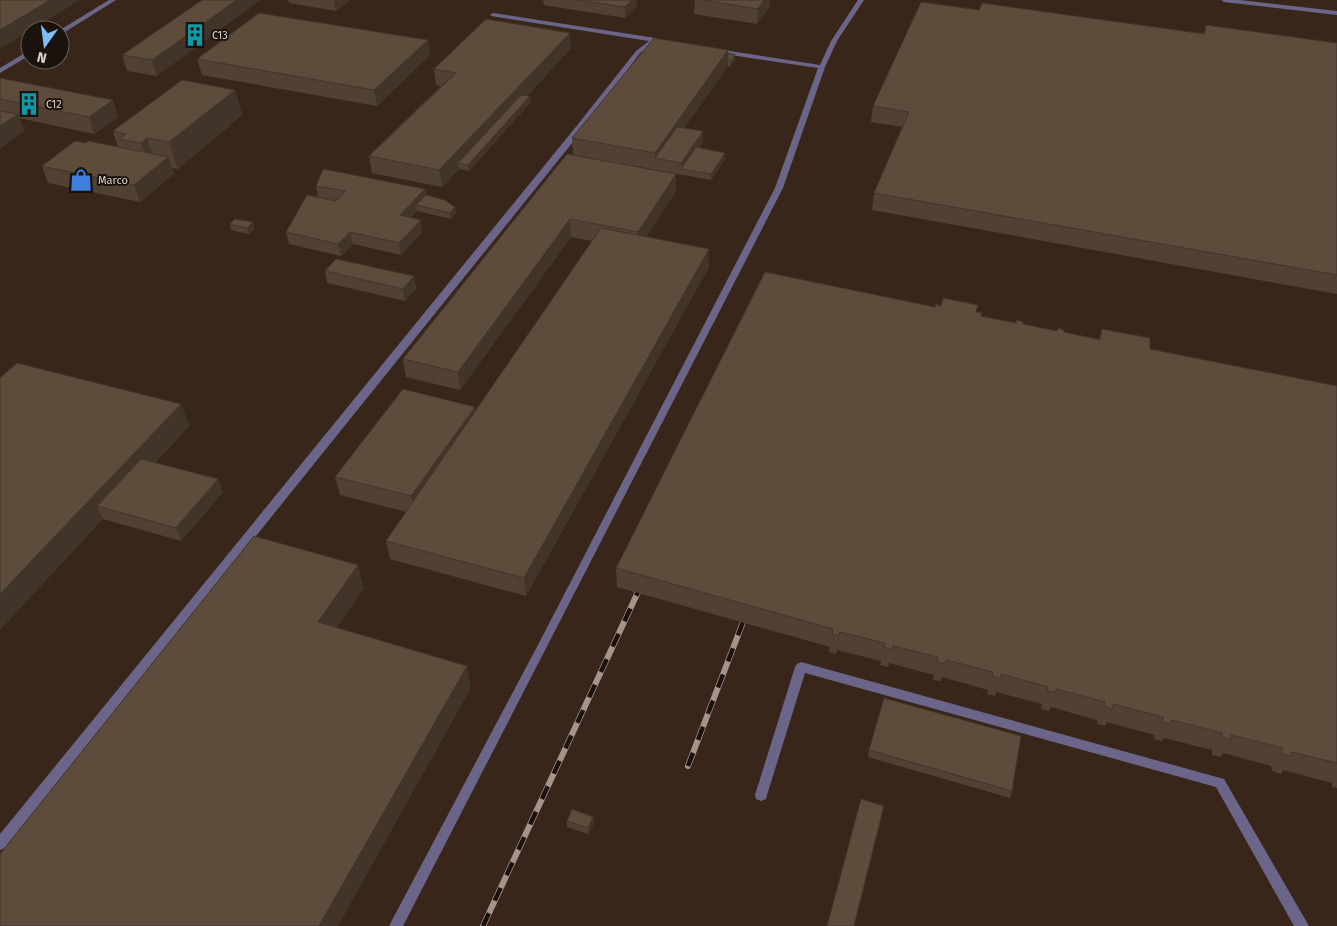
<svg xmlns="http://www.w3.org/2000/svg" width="1337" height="926" font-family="'Fira Sans',sans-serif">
<rect width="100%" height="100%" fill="#39261b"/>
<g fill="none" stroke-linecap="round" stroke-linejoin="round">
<g fill="#6b6689" fill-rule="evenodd">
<polygon points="858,0 864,0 837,41 825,67 783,188 403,926 389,926 540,641 775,188 818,68 717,53 714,51 717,49 820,65 831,41"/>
<polygon points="1221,0 1240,0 1337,11 1337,15 1224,2"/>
<polygon points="493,13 655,38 661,41 656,43 640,53 585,127 5,848 0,850 0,834 579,123 636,51 649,41 491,16 490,15"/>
<polygon points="801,662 1224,779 1309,926 1294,926 1216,787 805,673 767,795 766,799 761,801 756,799 755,795 795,667 797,664"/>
</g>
<g fill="#6b6689" fill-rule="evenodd">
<polygon points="109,0 116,0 60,35 60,30"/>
<polygon points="30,50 30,55 0,73 0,68"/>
</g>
<defs>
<g id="rail">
<polyline points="688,766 743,622"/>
<polyline points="483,926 638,592"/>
</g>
</defs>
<use href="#rail" stroke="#a4948b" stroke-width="6"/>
<use href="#rail" stroke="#1a120d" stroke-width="4.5" stroke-dasharray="14" stroke-linecap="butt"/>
</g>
<g fill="#504133">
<polygon points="202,0 157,76 127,71 122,55"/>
<polygon points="288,0 350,0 336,11 289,3"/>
<polygon points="543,0 637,0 637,5 625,18 544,5"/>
<polygon points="695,0 770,0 770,6 757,24 694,14"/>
<polygon points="979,10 1204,33 1206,25 1337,43 1337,294 872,210 874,193 902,127 871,122 873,106"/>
<polygon points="571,48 527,96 531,102 469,171 459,169 442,187 372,173 369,156 441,86 436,85 434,69"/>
<polygon points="728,53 735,55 735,60 730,66 728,66 684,128 703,131 703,143 699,148 725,153 725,159 711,180 573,155 572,138"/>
<polygon points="430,55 377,106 202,75 197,59"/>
<polygon points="0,78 118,117 94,134 19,118 24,131 0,148"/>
<polygon points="235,90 242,115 178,169 172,168 174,174 140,202 48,183 42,166 86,143 118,147 113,131"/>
<polygon points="567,154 676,174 676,191 646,237 709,267 526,596 390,559 386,541 406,512 340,495 335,477 475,407 475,411 593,241 571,237 460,390 406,377 403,359"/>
<polygon points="316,186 425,189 426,195 455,207 456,213 451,219 417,211 411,218 422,232 401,255 353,244 341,256 289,244 286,232 318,197"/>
<polygon points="230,224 255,228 249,234 231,230"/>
<polygon points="325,271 414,276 416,289 405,301 327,283"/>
<polygon points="935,307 976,312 982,313 981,316 1099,339 1102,329 1150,349 1337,386 1337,788 1332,787 1332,783 1283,770 1281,774 1272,771 1271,766 1223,753 1221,757 1212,755 1212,750 1164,738 1162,741 1154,739 1154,735 1107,722 1105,726 1097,724 1097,720 1051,707 1049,711 1041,709 1042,704 996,692 995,696 987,694 988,690 942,677 941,681 933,680 934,675 889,663 888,667 880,665 881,661 837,650 836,654 829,652 830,647 617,587 616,568"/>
<polygon points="0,378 181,404 189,426 155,463 223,492 181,541 103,519"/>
<polygon points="869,750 1012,791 1010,798 868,757"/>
<polygon points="593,817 594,823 588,834 567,827 567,821"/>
</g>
<g fill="#413529">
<polygon points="50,0 80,0 0,49 0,30"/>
<polygon points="237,0 261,0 157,76 152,60"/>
<polygon points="334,0 350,0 336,11"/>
<polygon points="632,0 637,0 637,5 625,18 625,7"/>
<polygon points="764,0 770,0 770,6 757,24 758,9"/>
<polygon points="570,33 571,48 463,164 458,163 459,169 442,187 439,170"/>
<polygon points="428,40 430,55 377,106 374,90"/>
<polygon points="728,50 728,66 662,159 655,158 655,153"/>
<polygon points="735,55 735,60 730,66 731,61"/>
<polygon points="235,90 242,115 178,169 169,142"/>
<polygon points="530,96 531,102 469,171 468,165"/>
<polygon points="113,100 118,117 94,134 89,117"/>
<polygon points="18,114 24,131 0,148 0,126"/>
<polygon points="703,131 703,143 685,169 681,169 681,163"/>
<polygon points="147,138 156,164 149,169 141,143"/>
<polygon points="725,153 725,159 711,180 711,174"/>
<polygon points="168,157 174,174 140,202 134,185"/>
<polygon points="676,174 676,191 638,250 638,232"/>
<polygon points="425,189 427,201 416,205 417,211 402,227 400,215"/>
<polygon points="455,207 456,213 451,219 450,213"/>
<polygon points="570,219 571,237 460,390 458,372"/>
<polygon points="421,220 422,232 401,255 399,243"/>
<polygon points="253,222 255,228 249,234 247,228"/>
<polygon points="350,232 353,244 341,256 338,244"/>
<polygon points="709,249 709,267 526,596 524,578"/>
<polygon points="414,276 416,289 405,301 403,289"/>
<polygon points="181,404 189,426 111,510 97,506 103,519 0,630 0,594"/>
<polygon points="475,407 477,425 415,514 411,496"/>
<polygon points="218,479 223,492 181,541 176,528"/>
<polygon points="358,565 364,588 325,645 318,622"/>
<polygon points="840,632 837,650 836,654 839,636"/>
<polygon points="467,666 471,688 338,926 319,926"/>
<polygon points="593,817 594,823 588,834 588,828"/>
</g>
<g fill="#5d4c3b" stroke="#413529">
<polygon points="0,0 50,0 0,30"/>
<polygon points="202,0 237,0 152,60 122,55"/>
<polygon points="577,0 632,0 625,7"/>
<polygon points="702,0 764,0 758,9"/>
<polygon points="921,2 979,10 982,3 1205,34 1206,25 1337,43 1337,275 874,193 909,112 873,106"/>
<polygon points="259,13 428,40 374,90 197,59"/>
<polygon points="486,19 570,33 439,170 369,156 456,73 434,69"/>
<polygon points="654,38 728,50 655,153 572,138"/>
<polygon points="728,53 735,55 731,61 728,60"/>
<polygon points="0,78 113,100 89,117 0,99"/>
<polygon points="182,80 235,90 169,142 147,138 141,143 119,139 126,134 113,131"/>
<polygon points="446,81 447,81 380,145"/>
<polygon points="521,95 530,96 468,165 458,163"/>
<polygon points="0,111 18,114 0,126"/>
<polygon points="677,127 703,131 681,163 655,158"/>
<polygon points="75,141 86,143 88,141 168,157 134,185 42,166"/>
<polygon points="696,147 725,153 711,174 681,169"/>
<polygon points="567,154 676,174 638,232 570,219 458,372 403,359"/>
<polygon points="323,169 425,189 400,215 421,220 399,243 350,232 338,244 286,232 307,195 336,201 346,191 316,186"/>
<polygon points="426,195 445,200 455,207 450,213 416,205"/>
<polygon points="235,219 253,222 247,228 230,224"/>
<polygon points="601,228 709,249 524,578 386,541"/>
<polygon points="336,259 414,276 403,289 325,271"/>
<polygon points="765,272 935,307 936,304 941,306 943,298 978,305 976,312 982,313 981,316 1016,323 1017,320 1023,322 1023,324 1057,331 1058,328 1064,330 1064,332 1100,340 1102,329 1150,338 1150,349 1337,386 1337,763 1291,752 1292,756 1282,754 1282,748 1231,735 1231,740 1222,737 1222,733 1171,720 1171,724 1162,722 1163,717 1113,704 1113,709 1104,706 1105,702 1056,689 1056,693 1047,691 1048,687 1001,674 1000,679 992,676 993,672 946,660 945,664 937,662 938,657 893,646 892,650 884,647 885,643 840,632 839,636 832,634 833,629 616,568"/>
<polygon points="17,363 181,404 0,594 0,378"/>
<polygon points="403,389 475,407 411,496 335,477"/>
<polygon points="141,459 218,479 176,528 97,506"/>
<polygon points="254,536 358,565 318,622 467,666 319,926 0,926 0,854"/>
<polygon points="884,698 1021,736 1012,791 869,750"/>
<polygon points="861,799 884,806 854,926 827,926"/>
<polygon points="572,809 593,817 588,828 567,821"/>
</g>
<defs>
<symbol id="building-bare" viewBox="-9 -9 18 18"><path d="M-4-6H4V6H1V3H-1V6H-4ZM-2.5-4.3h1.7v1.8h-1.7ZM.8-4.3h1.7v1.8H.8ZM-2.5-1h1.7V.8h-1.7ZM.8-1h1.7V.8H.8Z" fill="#0f9aa8" stroke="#1a120d" stroke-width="2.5" paint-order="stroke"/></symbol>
<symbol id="shop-bare" viewBox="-9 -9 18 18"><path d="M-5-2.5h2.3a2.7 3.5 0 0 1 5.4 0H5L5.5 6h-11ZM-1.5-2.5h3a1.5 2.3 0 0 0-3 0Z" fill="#3f7fe0" stroke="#1a120d" stroke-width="2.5" paint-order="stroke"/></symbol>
</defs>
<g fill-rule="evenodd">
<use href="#building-bare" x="179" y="19" width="32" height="32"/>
<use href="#building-bare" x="13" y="88" width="32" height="32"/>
<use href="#shop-bare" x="65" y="164" width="32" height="32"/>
</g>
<g text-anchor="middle" stroke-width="4" stroke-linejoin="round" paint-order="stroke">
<g font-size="11" fill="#dfd2ca" stroke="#1a120d" text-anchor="start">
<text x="212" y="39">C13</text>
<text x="46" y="108">C12</text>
<text x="98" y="184">Marco</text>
</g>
</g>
<g transform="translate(45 45) rotate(194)"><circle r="24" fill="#1a120d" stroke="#695f59"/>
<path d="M0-4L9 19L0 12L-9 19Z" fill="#7ebdf9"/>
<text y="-8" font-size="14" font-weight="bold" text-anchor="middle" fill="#dfd2ca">N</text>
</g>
</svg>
